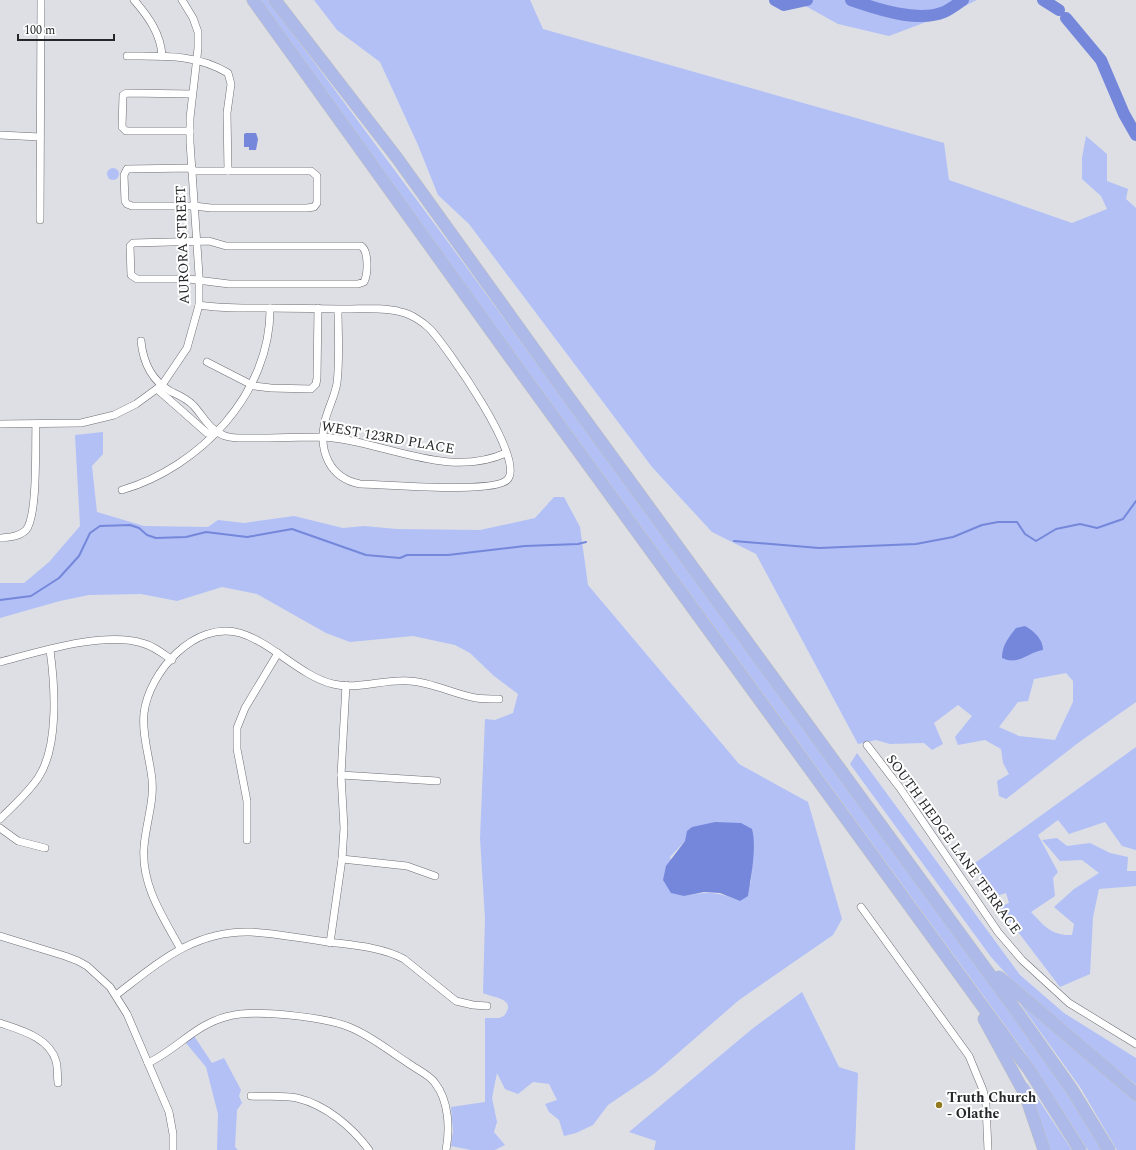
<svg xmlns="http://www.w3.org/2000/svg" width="1136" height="1150" font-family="Spectral,serif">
<rect width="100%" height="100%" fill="#dddfe5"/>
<g fill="#b2c0f6" fill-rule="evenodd">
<polygon points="260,0 268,0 451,246 1015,1019 1059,1081 1102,1150 1088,1150 1023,1050 389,181"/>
<path d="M 314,0 L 530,0 L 543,29 L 944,143 L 949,180 L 1072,223 L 1107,209 L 1101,196 L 1082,179 L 1082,158 L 1086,136 L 1107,154 L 1107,181 L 1128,189 L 1126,199 L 1136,208 L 1136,702 L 1078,743 L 1006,799 L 999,796 L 997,781 L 1009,774 L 1003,763 L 1001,749 L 985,740 L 958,745 L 955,737 L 972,716 L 958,705 L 934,723 L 943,744 L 932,750 L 924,743 L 890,744 L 876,740 L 858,744 L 756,554 L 712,532 L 652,467 L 469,224 L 438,195 L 418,145 L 380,62 L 337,30 ZM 1066,673 L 1073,681 L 1073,702 L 1055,740 L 1019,736 L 999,727 L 1018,702 L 1028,701 L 1034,679 Z"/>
<polygon points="781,0 977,0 950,13 889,36 838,24 802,4"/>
<circle cx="113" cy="174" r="6"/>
<path d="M 103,432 L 103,454 L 92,466 L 97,512 L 144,526 L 208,527 L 218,520 L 244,523 L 294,516 L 343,528 L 364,526 L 397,529 L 480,530 L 535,518 L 554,497 L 564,497 L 580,527 L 588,585 L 739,764 L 808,802 L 842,919 L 833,935 L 739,1000 L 654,1074 L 608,1105 L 593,1125 L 576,1133 L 564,1136 L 559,1120 L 549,1112 L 545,1104 L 557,1100 L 549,1084 L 533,1082 L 518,1094 L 505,1089 L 497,1073 L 492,1098 L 497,1122 L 494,1132 L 505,1145 L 495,1150 L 471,1150 L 451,1146 L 453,1131 L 451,1107 L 485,1102 L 485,1018 L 499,1018 L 504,1016 C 518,998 493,998 483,993 L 485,919 L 480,838 L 485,719 L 495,720 L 513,713 L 518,694 L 494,676 L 470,653 L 455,645 L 413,636 L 350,642 L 326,633 L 257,594 L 222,587 L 177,601 L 141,594 L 89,595 L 60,601 L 0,618 L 0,583 L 24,583 L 49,562 L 80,526 L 75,435 ZM 753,835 L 751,882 L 740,901 C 718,892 708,891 684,896 L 670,857 L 685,841 Z"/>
<path d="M 1136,747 L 1136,850 L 1122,846 L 1105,822 L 1069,834 L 1058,820 L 1038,835 L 1058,872 L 1053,878 L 1055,896 L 1031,912 C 1044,926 1052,936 1072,935 L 1074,924 L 1054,907 L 1074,889 L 1099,873 L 1082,860 L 1060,861 L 1042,840 L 1057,838 L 1067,846 L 1090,843 L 1110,853 L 1128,857 L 1127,871 L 1136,871 L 1136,886 L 1099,889 L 1093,917 L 1090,974 L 1060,987 L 999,907 L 1009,903 L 1006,893 L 990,898 L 975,863 Z"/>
<polygon points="857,753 1020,975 1064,1013 1136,1058 1136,1085 1027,997 991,957 850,764"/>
<polygon points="802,992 839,1067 858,1073 855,1150 654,1150 656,1141 629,1132 752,1029"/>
<polygon points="1023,1004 1136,1099 1136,1150 1117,1150 1080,1087 1021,1005"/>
<polygon points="194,1036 212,1063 224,1058 241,1090 239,1096 242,1103 237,1110 235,1147 238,1150 217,1150 218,1114 206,1067 186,1043"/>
<polygon points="1022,1081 1028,1084 1072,1150 1048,1150"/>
</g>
<g fill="#7587da">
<polygon points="246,133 256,133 258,139 256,150 249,150 249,147 244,147 244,134"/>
<path d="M 1025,626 C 1034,631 1043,639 1043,650 C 1028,652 1019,666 1002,658 C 1002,646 1008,638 1016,628 Z"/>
<path d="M 715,822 L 741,823 L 752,829 C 757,847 751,877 748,896 L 740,901 L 720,893 L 704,892 L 684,896 L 671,893 L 663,880 L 666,866 L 685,841 L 687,831 L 692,827 Z"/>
</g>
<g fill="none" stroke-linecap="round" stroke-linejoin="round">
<g stroke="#7587da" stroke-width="2">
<polyline points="734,541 819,548 916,544 953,537 982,525 998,522 1017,522 1025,534 1036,541 1056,529 1080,524 1097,528 1123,519 1136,501"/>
<polyline points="0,600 31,596 59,578 79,556 90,533 100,526 130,525 139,528 147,535 156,538 186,537 206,532 247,537 292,529 366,555 400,558 407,555 448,555 525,546 578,544 586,542"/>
</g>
<g stroke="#7587da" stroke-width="12">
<polyline points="775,0 784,5 807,0"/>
<path d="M 851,0 C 877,9 918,23 944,12 C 951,9 957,4 963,0"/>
<polyline points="1043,0 1059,10"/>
<polyline points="1066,18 1101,60 1124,114 1136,135"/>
</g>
<defs>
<g id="minor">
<path d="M 134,0 C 148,16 161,34 162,56"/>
<path d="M 127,56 C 163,56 197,54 228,73 L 231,84 L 227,113 L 228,171"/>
<polyline points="190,131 126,131 122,127 123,95 127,93 192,94"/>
<polyline points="0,135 40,137"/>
<polyline points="192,168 127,169 124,175 125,201 127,204 132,206 194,206 211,208 307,208 314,207 317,203 317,176 311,171 192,171"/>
<polyline points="40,220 41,0"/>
<path d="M 209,241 L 226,246 L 361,246 C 369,251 368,274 364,282 L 358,284 L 229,284 L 189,279 L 137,279 L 131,275 L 130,246 L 133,243 Z"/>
<path d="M 199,305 C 222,309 245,308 268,308 C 295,308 321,309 347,309 C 364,309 384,307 401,312 C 411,314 423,322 430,329 C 446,346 528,461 507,480 C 492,494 385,484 360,484 C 329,478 318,450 325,421 C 328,408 335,396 337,383 C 340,359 338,333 338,309"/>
<path d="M 141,341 C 143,361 151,380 170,391 C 178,395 186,398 193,405 C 204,417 209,430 225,436 C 234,439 245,438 255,438 C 277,438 300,437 322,437 C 382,440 446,480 506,453"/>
<polyline points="207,362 254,386 271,388 311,389 316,384 317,378 318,308"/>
<polyline points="157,389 207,433 217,432"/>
<polyline points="0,424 81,423 114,415 136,404 162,385 187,348 199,305 199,275 190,142 190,118 198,48 198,32 193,18 182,0"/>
<path d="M 122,490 C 200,467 271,393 270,308"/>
<path d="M 0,538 C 9,537 19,537 26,530 C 38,516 35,444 36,424"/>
<path d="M 0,662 C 38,652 104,631 142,643 C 154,646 162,653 172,660"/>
<polyline points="867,745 900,788 998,932 1022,960 1069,1003 1136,1044"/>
<polyline points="341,775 437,781"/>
<path d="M 0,819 C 13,806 27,794 38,778 C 59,747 55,686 50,650"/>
<polyline points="0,828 18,841 45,848"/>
<polyline points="247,840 247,801 237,749 237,728 245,708 278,653"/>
<polyline points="342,859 407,866 435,876"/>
<polyline points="861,907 969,1056 983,1090 986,1105 988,1150"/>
<polyline points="0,936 65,956 78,961 87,966 110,987 127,1014 169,1112 173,1134 173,1150"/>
<polyline points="330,943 342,859 344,828 341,775 346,685"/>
<path d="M 180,948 C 163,917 141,885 144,847 C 146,821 156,798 151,772 C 148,752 142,733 144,713 C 149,672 195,620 240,633 C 273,643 300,676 333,684 C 357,690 384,679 409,681 C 432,682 453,694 476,698 C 484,699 492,699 499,699"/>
<path d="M 116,995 C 158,963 194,930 251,932 C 274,933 298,938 321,941 C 348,945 380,946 404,959 L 456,1001 L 473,1005 L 487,1006"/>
<path d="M 0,1023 C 20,1030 49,1037 56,1061 C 58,1068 57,1076 58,1083"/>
<path d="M 148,1063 C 178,1049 195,1024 229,1016 C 254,1009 324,1017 349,1027 C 370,1035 389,1051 408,1063 C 416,1069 430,1075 435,1083 C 449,1101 450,1129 446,1150"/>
<path d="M 251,1096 C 265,1097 283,1095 297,1098 C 326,1105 352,1127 369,1150"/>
</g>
<g id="motorway">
<polyline points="253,0 517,367 1029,1070 1080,1150"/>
<polyline points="275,0 397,158 565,392 1018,1013 1071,1088 1109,1150"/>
<polyline points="999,977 1136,1094"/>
<polyline points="984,1019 1025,1094 1044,1150"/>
</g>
</defs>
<use href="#minor" stroke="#6d6e73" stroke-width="8"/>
<use href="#motorway" stroke="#bebebe" stroke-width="13"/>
<use href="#minor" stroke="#fff" stroke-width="7"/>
<use href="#motorway" stroke="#acb9e9" stroke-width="12"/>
</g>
<circle fill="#927a21" stroke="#fff" stroke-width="1.5" cx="939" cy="1105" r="4"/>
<g text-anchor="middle" stroke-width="4" stroke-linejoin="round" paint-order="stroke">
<g font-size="14" fill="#252628" stroke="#fff">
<text transform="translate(182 245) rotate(-92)" y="5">AURORA STREET</text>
<text transform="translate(388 437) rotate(10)" y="5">WEST 123RD PLACE</text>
<text transform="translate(954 844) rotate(54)" y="5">SOUTH HEDGE LANE TERRACE</text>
</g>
<g font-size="14" font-weight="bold" fill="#252628" stroke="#fff" text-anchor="start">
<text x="947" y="1102">Truth Church<tspan x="947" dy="16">- Olathe</tspan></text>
</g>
</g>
<path d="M18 34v6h96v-6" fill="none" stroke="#252628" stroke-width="2"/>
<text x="24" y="34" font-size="12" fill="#252628" stroke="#ffffff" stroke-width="3" paint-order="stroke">100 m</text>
</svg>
